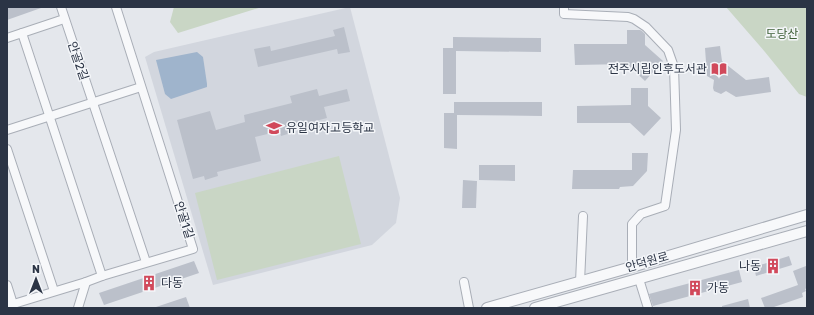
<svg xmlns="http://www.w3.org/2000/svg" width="814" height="315" font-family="Rubik,'Noto Sans KR',sans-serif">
<rect width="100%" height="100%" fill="#e4e7ec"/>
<polygon fill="#d2d6de" points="350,7 400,198 396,223 372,245 213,285 145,57 154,52"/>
<g fill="#c9d6c5">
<polygon points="174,7 262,7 178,33 170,22"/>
<polygon points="726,7 807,7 807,97 799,94 765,52"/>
<polygon points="339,156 361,244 217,280 195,193"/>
</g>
<polygon fill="#9fb4cc" points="197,52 203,57 207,84 207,87 171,99 165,94 156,60"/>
<g fill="#bbc0ca">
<polygon points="7,7 41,7 41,8 7,20"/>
<polygon points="344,27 350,52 338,54 337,49 258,67 254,49 270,46 271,51 335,36 333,30"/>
<polygon points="627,30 640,30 642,31 645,34 645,45 663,61 645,81 627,64 575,65 574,44 627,44"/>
<polygon points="453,37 541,38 541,52 456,51 456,94 443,94 443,48 453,48"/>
<polygon points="720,46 722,61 746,80 769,77 771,92 736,97 726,91 721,94 714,91 713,88 714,80 707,76 705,48"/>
<polygon points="631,88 648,88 648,106 661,118 644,136 630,123 577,123 577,106 631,105"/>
<polygon points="317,89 319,96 347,89 350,101 324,107 327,118 293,127 294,132 281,136 280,131 255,137 261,161 217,172 218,176 205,180 204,176 193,179 177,120 210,111 216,130 245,122 244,115 292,103 290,96"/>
<polygon points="454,102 542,102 542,116 457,115 457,149 444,148 444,113 454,113"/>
<polygon points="632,153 648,153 647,171 633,186 620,187 619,189 572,189 573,170 632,170"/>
<polygon points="479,165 515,165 515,181 479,180"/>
<polygon points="463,180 477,181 476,208 462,208"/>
<polygon points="789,256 792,265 756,276 754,267"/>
<polygon points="194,261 199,273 104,305 99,293"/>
<polygon points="806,266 807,271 807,288 805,289 806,291 802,293 803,297 771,308 765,308 761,298 798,285 793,271"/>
<polygon points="739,270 742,282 653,306 649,294"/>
<polygon points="186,297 190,308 156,308 156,307"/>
<polygon points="748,299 750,308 722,308 722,306"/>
</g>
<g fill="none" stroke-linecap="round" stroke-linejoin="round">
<defs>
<g id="minor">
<polyline points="61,7 146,262"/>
<polyline points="564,7 564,14 628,17 634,19 646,27 668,50 674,67 676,130 665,206 641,214 632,224 632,267"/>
<polyline points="22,33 102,276"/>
<polyline points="7,38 64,19"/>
<polyline points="7,130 141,87"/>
<polyline points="7,149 54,291"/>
<polyline points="639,279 648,308"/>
<polyline points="464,282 469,308"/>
<polyline points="580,282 583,216"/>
<polyline points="7,285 13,304"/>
<polyline points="7,306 86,282 102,276 193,249 116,7"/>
<polyline points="78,308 86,282"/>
</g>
<g id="tertiary">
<polyline points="487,308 635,266 807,215"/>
<polyline points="535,308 807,231"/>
</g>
</defs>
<use href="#minor" stroke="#a9aeb7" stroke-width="10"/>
<use href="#tertiary" stroke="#a9aeb7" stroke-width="12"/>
<use href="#minor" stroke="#f7f8fa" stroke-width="8"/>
<use href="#tertiary" stroke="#f7f8fa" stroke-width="10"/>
</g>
<defs>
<symbol id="library-bare" viewBox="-9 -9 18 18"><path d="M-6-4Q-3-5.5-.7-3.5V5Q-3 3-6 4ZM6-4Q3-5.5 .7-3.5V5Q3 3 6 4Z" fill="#d1495b" stroke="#f4f6f9" stroke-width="2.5" paint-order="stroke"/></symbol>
<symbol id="school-bare" viewBox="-9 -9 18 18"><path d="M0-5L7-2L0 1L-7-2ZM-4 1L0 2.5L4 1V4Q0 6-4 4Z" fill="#d1495b" stroke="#f4f6f9" stroke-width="2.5" paint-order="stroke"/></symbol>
<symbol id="building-bare" viewBox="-9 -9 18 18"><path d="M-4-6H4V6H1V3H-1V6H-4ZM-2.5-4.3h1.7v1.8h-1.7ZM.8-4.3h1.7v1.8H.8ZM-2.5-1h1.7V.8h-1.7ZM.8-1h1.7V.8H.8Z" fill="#d1495b" stroke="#f4f6f9" stroke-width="2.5" paint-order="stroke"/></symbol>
</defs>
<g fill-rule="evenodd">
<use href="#library-bare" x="708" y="58" width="22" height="22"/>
<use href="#school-bare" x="263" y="117" width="22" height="22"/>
<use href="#building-bare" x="762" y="255" width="22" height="22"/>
<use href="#building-bare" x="138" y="272" width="22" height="22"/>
<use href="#building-bare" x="684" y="277" width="22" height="22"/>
</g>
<g text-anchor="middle" stroke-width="3" stroke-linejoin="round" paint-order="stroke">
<g font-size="12" fill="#3f6138" stroke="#f4f6f9">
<text x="782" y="38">도당산</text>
</g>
<g font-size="12" fill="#2b3445" stroke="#f4f6f9">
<text transform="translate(78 61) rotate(71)" y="4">안골2길</text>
<text transform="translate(184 220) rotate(72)" y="4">안골1길</text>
<text transform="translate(647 262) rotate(-16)" y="4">안덕원로</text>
</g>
<g font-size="12" fill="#2b3445" stroke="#f4f6f9" text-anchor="start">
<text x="707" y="73" text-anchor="end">전주시립인후도서관</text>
<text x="286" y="132">유일여자고등학교</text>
<text x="761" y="270" text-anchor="end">나동</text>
<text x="161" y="287">다동</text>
<text x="707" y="292">가동</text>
</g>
</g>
<rect width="814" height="315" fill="none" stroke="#2b3445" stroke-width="16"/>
<g transform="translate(36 279)" stroke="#f4f6f9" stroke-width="3" paint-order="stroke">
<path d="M0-3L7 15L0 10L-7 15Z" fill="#2b3445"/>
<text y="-6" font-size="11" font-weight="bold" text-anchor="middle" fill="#2b3445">N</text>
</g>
</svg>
